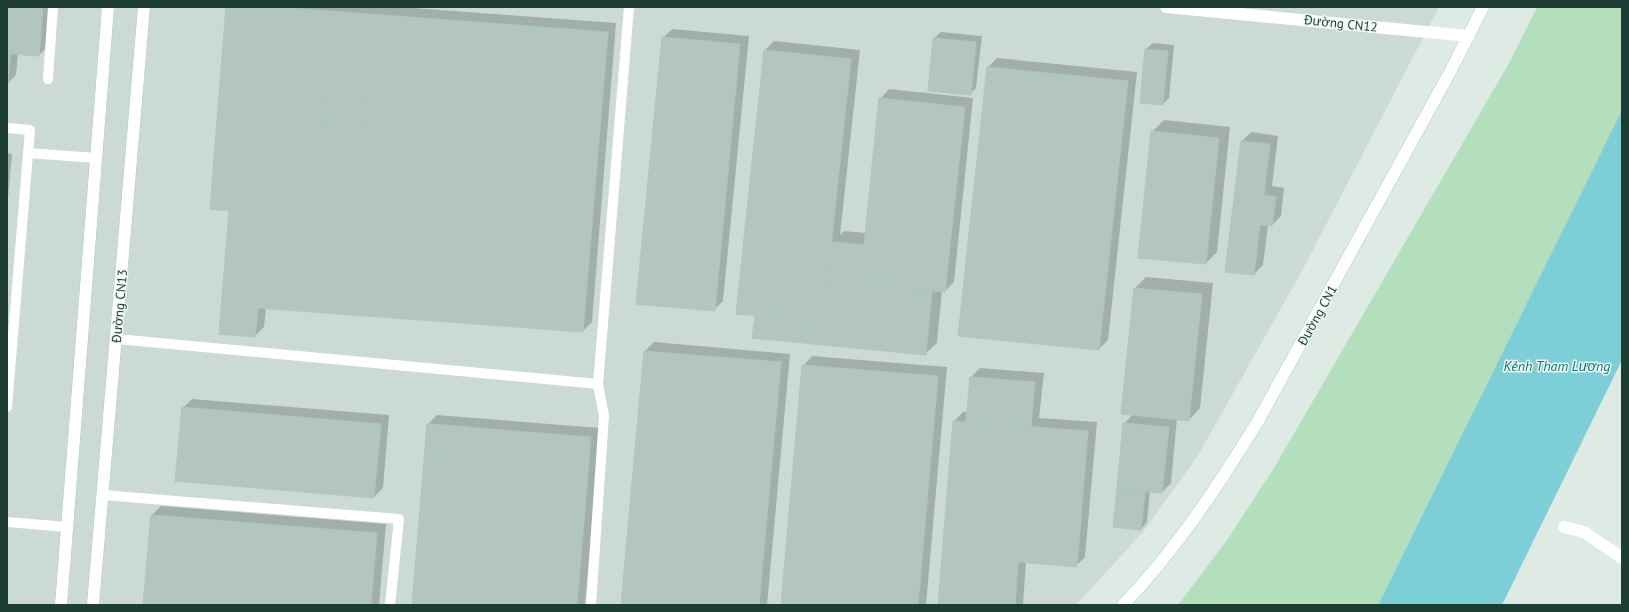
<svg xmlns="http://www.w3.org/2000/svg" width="1629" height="612" font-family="'PT Sans',sans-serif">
<rect width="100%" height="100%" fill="#ddebe4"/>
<polygon fill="#cbdbd3" points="7,7 1439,7 1302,271 1197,457 1143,532 1076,605 7,605"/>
<polygon fill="#b3dfbd" points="1537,7 1622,7 1622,110 1378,605 1178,605 1227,540 1274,468 1508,65"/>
<polygon fill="#7eced8" points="1622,110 1622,360 1502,605 1378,605"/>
<g fill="#0003">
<polygon points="7,7 51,7 48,46 39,55 18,53 16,75 7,84"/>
<polygon points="227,7 400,7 616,23 592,322 583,331 266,308 264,327 255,336 230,210"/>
<polygon points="672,29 749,36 723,301 714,310 663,38"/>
<polygon points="941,32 982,36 976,88 970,94 929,90 934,38"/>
<polygon points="774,41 860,50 840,235 844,231 866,233 880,99 889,89 973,98 954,282 945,291 942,291 937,343 925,354 753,337 757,315 765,50"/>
<polygon points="1153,43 1174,45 1169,98 1163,104 1141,102 1146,49"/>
<polygon points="997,58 1137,72 1108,340 1099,349 988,67"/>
<polygon points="1164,120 1230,127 1217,252 1206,263 1152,132"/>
<polygon points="1251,132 1278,136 1272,186 1284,188 1281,216 1272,225 1268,225 1263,265 1254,274 1242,141"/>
<polygon points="7,153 12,154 7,209"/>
<polygon points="1146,277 1213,283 1200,408 1189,420 1177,418 1171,483 1162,492 1150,491 1147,522 1141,529 1115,526 1124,424 1133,414 1135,288"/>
<polygon points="654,342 790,354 767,605 622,605 645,351"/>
<polygon points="812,356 947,367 926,605 782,605 803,366"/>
<polygon points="980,368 1044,373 1039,418 1097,422 1085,557 1076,566 1026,562 1023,605 939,605 954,421 963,412 968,412 971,377"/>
<polygon points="192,399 389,415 383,488 374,497 183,408"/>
<polygon points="437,415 600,428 585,605 413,605 428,424"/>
<polygon points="161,506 386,524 379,605 144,605 152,515"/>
</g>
<g fill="#b2c6bd" stroke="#afc5bb">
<polygon points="7,7 14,7 8,85 7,85"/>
<polygon points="14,7 43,7 39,56 10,54"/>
<polygon points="226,7 276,7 608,32 583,332 258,308 255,337 219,334 229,211 210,209"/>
<polygon points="662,37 740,44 715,311 636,304"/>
<polygon points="933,38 976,42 971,95 928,91"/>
<polygon points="1145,49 1168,51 1163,105 1140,103"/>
<polygon points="764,50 851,59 823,322 736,314"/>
<polygon points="987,67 1128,81 1099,350 958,336"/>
<polygon points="323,96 368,99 366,128 321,125"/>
<polygon points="879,98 965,107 945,292 860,284"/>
<polygon points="1151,131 1219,138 1206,264 1138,258"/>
<polygon points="1241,141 1270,144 1264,195 1276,197 1272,226 1260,225 1254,275 1225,272"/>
<polygon points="832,242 864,245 860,284 932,291 926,355 752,338 755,316 823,322"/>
<polygon points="1134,288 1202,294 1189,421 1121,414"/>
<polygon points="644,351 781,362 759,605 621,605"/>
<polygon points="802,365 938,376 918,605 781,605"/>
<polygon points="970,377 1035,382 1031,427 966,422"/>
<polygon points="182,407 381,424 374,498 175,481"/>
<polygon points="953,421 1088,431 1077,567 1018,562 1015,605 938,605"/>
<polygon points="1123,423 1169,427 1162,493 1117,489"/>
<polygon points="427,424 591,437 577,605 412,605"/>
<polygon points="427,424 470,427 467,460 425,456"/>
<polygon points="1117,489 1145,492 1141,530 1113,527"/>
<polygon points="151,515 377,533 371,605 143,605"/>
</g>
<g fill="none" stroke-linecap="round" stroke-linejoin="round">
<defs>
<g id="secondary">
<polyline points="61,605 108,7"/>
<polyline points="93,605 144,7"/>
<path d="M 1123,605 C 1176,550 1218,486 1258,421 L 1450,72 L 1483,7"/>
</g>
</defs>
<use href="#secondary" stroke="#afccc0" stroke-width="13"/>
<g stroke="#fff" stroke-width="10">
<polyline points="48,79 53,7"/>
<polyline points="7,128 30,130 7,407"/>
<polyline points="28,153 96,158"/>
<polyline points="117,339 598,384 629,7"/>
<polyline points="102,495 399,519 390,605"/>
<polyline points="7,522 67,527"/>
<polyline points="591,605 604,416 598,384"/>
</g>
<g stroke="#fff" stroke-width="12">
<polyline points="1166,7 1469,36"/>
<polyline points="1564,527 1584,532 1622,558"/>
</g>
<use href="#secondary" stroke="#fff" stroke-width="12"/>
</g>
<g text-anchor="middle" stroke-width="3" stroke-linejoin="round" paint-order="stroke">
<g font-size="13" fill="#1d3c33" stroke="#eef8f2">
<text transform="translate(1341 23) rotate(6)" y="5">Đường CN12</text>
<text transform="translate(119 306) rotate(-85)" y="5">Đường CN13</text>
<text transform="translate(1317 315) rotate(-61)" y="5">Đường CN1</text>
</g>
<g font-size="14" font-style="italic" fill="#11717e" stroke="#eef8f2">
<text x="1557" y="371">Kênh Tham Lương</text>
</g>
</g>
<rect width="1629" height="612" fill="none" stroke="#1d3c33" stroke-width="16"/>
</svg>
